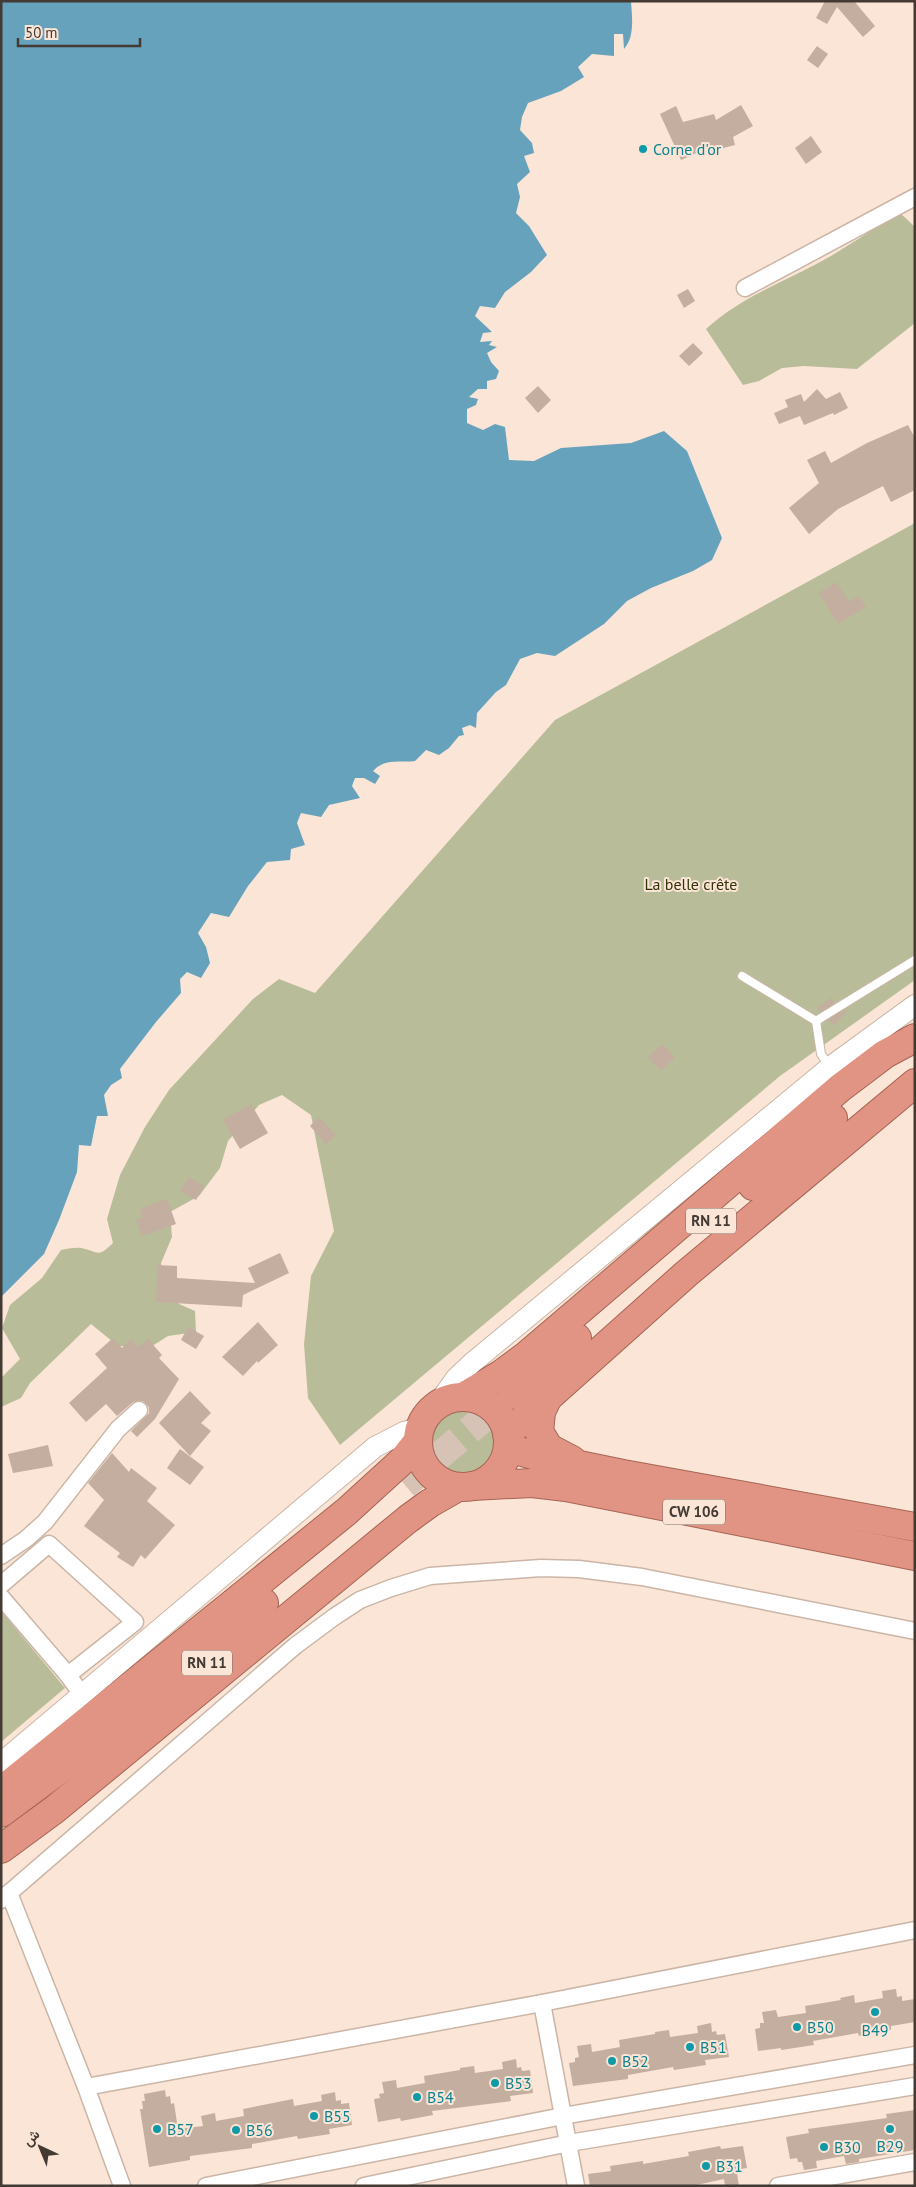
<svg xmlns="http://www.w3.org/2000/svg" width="916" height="2187" font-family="'PT Sans',Vazirmatn,sans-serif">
<rect width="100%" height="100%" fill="#fbe5d6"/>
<g fill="#b9bc99">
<path d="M 899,212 L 915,227 L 915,323 L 857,369 L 804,366 L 782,368 L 759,381 L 743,385 L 706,329 C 742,296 789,280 831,256 C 854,242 877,227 899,212 Z"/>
<path d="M 915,523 L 915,980 L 780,1076 L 340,1445 L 308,1398 L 304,1344 L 311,1276 L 334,1231 L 311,1115 L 282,1095 L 259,1105 L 228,1141 L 220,1168 L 199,1196 L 170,1212 L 172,1237 L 161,1263 L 167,1290 L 179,1304 L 195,1311 L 196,1332 L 168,1336 L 149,1348 L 118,1346 L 91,1324 L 30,1383 L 21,1398 L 1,1407 L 1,1378 L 20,1359 L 2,1328 L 10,1305 L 42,1278 L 61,1250 C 67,1249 75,1247 81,1248 C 99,1252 98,1258 113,1243 L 107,1219 L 120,1175 L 145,1127 L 169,1090 L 253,999 L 279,979 L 315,993 L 555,720 Z"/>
<circle cx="462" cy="1443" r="32"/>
<polygon points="1,1611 65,1688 1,1742"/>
</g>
<path fill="#67a2bd" d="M 1,1 L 631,1 C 632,17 635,37 624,49 L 623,34 L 614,34 L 614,56 L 592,54 L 578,67 L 584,77 L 561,91 L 528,103 L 522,117 L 520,130 L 532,143 L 534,153 L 524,156 L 530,172 L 517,184 L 520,197 L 516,213 L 529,226 L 547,255 L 531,272 L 505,292 L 495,308 L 480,306 L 475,316 L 492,332 L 483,333 L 480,342 L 492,341 L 489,345 L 497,347 L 487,353 L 491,362 L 499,371 L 496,379 L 487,381 L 487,389 L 478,389 L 469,397 L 478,399 L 476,405 L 467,409 L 467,423 L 483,430 L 495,424 L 505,427 L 509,460 L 534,461 L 561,448 L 631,443 L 664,431 L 687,451 L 722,538 L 712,560 L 693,571 L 651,588 L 627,601 L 604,624 L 555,656 L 537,653 L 520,659 L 506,685 L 496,692 L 477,713 L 476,728 L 470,725 L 462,728 L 464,735 L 459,736 L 449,748 L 439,755 L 426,750 L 415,761 C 399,763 385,758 373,771 L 380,776 L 375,784 L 364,778 L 355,778 L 352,786 L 360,798 L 329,805 L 321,817 L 301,813 L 297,823 L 305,845 L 291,849 L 290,860 L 267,862 L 248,886 L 229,917 L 211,913 L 198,933 L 206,947 L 210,963 L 201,978 L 187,972 L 180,979 L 181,993 L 156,1022 L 120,1069 L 122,1078 L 111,1085 L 104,1095 L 108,1116 L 97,1116 L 91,1146 L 79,1145 L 77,1172 L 59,1220 L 44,1254 L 1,1297 Z"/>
<g fill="#c3ae9f">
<polygon points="825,1 854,1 875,26 863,37 837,7 827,24 816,18"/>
<polygon points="817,46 828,54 818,68 807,60"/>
<polygon points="741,105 753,126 733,137 735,145 704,153 703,150 681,160 660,114 676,106 683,122 714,114 716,120"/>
<polygon points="811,136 822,152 806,164 795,148"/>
<polygon points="688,289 695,301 684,308 677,295"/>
<polygon points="693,343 703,353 689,366 679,356"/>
<polygon points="538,386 551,400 538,413 525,398"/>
<polygon points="817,389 826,399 840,392 848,408 834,415 833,413 804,425 800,416 779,424 774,413 788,407 785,400 801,394 804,402"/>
<polygon points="908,425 915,438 915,490 891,502 883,486 838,509 809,534 789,508 819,483 807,460 825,451 831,463 867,443"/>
<polygon points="836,582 849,602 859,596 866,607 838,624 819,593"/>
<polygon points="831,998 835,1003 820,1012 817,1008"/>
<polygon points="844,1010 846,1013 833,1025 828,1020"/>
<polygon points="662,1044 675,1057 661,1071 648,1057"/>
<polygon points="251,1104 268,1133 240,1149 223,1120"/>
<polygon points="319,1117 336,1135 326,1144 310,1126"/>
<polygon points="189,1177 204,1186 196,1200 180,1191"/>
<polygon points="167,1199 176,1224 142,1236 136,1220 143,1217 140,1209"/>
<polygon points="280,1253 289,1273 243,1295 242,1307 156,1302 158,1265 177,1266 177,1278 255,1283 248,1268"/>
<polygon points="258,1322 278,1345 258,1363 257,1361 243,1376 222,1357"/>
<polygon points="188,1327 204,1336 196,1349 181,1340"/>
<polygon points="113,1338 122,1348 131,1339 138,1347 148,1339 162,1355 159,1358 179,1379 155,1419 137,1437 131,1431 149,1413 149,1407 143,1401 133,1402 117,1416 106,1404 86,1422 69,1403 107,1368 95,1354"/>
<polygon points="190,1391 211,1413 201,1423 211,1431 190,1456 159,1423"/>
<polygon points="48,1445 53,1466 13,1473 8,1454"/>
<polygon points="180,1449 204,1467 190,1485 167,1468"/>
<polygon points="112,1453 129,1472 131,1468 157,1488 147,1501 175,1525 145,1559 141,1555 133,1567 117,1557 120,1553 84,1526 104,1500 88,1483"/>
<polygon points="896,1989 897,1997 902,1996 902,2001 915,1999 915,2022 891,2026 891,2030 859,2036 858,2033 813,2041 814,2045 781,2050 781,2048 758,2051 755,2029 760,2028 760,2023 764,2023 762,2012 776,2010 778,2017 806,2013 805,2006 841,2000 840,1998 854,1995 855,2003 883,1998 882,1991"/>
<polygon points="711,2023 712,2032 716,2031 717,2035 725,2034 729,2057 705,2060 706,2065 674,2070 673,2067 628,2075 628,2079 573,2086 569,2063 575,2062 575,2058 579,2057 577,2046 591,2044 592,2052 620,2047 619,2040 655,2034 655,2032 669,2030 670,2037 698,2033 697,2026"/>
<polygon points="516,2059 517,2068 521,2067 522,2071 530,2070 533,2093 510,2096 511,2101 432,2111 433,2115 401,2121 400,2118 378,2122 374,2099 380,2098 379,2094 384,2093 382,2082 396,2080 397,2088 425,2083 424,2076 460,2070 460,2068 474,2066 475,2073 503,2069 502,2062"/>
<polygon points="165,2090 166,2097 170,2096 171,2104 174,2103 178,2129 203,2126 201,2116 215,2113 216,2121 244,2116 243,2109 293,2099 294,2106 322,2101 321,2095 335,2092 336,2101 341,2100 341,2104 349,2103 352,2125 329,2129 330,2134 298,2139 297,2136 252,2144 252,2148 190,2156 190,2160 149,2167 140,2109 143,2109 142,2101 145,2101 144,2094"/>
<polygon points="915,2110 915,2150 859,2159 859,2162 846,2164 844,2156 816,2161 817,2168 804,2170 802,2162 798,2162 797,2158 790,2159 786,2137 809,2133 808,2129 887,2118 886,2114"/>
<polygon points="720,2146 721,2149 743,2146 747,2168 741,2169 742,2174 737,2174 739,2186 725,2186 724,2179 692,2186 590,2186 588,2174 611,2171 610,2166 643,2161 643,2164 689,2156 688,2152"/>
</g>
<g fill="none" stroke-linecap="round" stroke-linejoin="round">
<polyline stroke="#d6c3b6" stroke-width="28" stroke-dasharray="28 14" stroke-linecap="butt" points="405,1485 511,1395"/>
<defs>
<g id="service">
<polyline points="742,976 816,1021"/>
<polyline points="816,1021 915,960"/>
<polyline points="816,1021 821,1054 829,1066"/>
</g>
<g id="minor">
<polyline points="745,288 915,197"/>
<polyline points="1,1556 26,1539 45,1522 118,1429 139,1410"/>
<polyline points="1,1585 49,1544 135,1622 68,1675"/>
<polyline points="1,1597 68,1675 82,1695"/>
<polyline points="9,1893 86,2087"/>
<polyline points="1,1900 295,1646 334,1617 360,1600 391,1588 430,1576 541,1568 579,1569 642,1577 915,1631"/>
<polyline points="542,2003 576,2186"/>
<polyline points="122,2186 86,2087 542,2003 915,1930"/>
<polyline points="206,2186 563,2116 915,2055"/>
<polyline points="364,2186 569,2143 915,2086"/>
<polyline points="778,2186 915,2162"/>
</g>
<g id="tertiary">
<polyline points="437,1405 456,1378 472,1363 830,1067 915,1005"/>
<polyline points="1,1763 375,1447 404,1432 420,1428"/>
</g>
<g id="trunk">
<polyline points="753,1186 833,1118"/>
<polyline points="511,1395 577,1338"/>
<polyline points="463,1397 500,1375 527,1355 840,1088 885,1054 915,1038"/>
<polyline points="548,1397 541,1412 539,1432 549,1448 572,1460"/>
<circle cx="463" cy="1442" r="45"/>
<polyline points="507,1434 686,1274 915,1083"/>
<polyline points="508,1448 540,1457 623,1474 915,1527"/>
<polyline points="472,1486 532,1483 566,1487 915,1556"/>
<polyline points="1,1791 346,1512 403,1460 418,1441"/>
<polyline points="1,1813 107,1734 264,1603"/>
<polyline points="1,1849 54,1810 408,1519 430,1503 458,1487"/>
</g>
</defs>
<use href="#service" stroke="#cab5a6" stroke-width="10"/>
<use href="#minor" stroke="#cab5a6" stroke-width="19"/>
<use href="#tertiary" stroke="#cab5a6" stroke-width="22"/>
<use href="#trunk" stroke="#a56454" stroke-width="30"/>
<use href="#service" stroke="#fff" stroke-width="8"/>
<use href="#minor" stroke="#fff" stroke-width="16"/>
<use href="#tertiary" stroke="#fff" stroke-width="20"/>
<use href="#trunk" stroke="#e29484" stroke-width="28"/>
</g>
<g fill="#0f9aa8" stroke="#fbe5d6" stroke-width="2">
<circle cx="643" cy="149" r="5"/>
<circle cx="875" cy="2012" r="5"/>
<circle cx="797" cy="2027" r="5"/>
<circle cx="690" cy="2047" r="5"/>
<circle cx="612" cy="2061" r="5"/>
<circle cx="495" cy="2083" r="5"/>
<circle cx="417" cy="2097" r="5"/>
<circle cx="314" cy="2116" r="5"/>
<circle cx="157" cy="2129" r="5"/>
<circle cx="890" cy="2129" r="5"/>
<circle cx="236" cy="2130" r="5"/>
<circle cx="824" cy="2147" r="5"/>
<circle cx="706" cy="2166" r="5"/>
</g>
<g text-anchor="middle" stroke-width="4" stroke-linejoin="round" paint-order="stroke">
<g fill="#fbe5d6" stroke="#7a6d65" stroke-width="1">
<rect x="686" y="1208.5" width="50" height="25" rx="4"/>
<rect x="663" y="1499.5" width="62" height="25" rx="4"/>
<rect x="182" y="1650.5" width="50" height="25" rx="4"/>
</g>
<g font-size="15" font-weight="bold" fill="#433a34">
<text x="711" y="1226">RN 11</text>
<text x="694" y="1517">CW 106</text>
<text x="207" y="1668">RN 11</text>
</g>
<g font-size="16" fill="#0d838f" stroke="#fbe5d6" text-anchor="start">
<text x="653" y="155">Corne d'or</text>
<text x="807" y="2033">B50</text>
<text x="875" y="2036" text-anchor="middle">B49</text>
<text x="700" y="2053">B51</text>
<text x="622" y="2067">B52</text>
<text x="505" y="2089">B53</text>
<text x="427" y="2103">B54</text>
<text x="324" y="2122">B55</text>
<text x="167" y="2135">B57</text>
<text x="246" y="2136">B56</text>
<text x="890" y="2152" text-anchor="middle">B29</text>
<text x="834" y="2153">B30</text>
<text x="716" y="2172">B31</text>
</g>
<g font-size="16" fill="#323408" stroke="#fbe5d6">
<text x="691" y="890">La belle crête</text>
</g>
</g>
<rect width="916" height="2187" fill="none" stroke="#433a34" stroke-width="5"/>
<g transform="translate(40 2147) rotate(316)" stroke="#fbe5d6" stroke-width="4" paint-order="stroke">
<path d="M0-4L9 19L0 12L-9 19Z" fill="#433a34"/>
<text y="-8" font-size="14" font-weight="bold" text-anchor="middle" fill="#433a34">ش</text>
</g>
<path d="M18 38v8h122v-8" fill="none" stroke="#433a34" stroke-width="2.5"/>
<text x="25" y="38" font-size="15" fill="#433a34" stroke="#fbe5d6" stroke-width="4" paint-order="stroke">50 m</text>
</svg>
